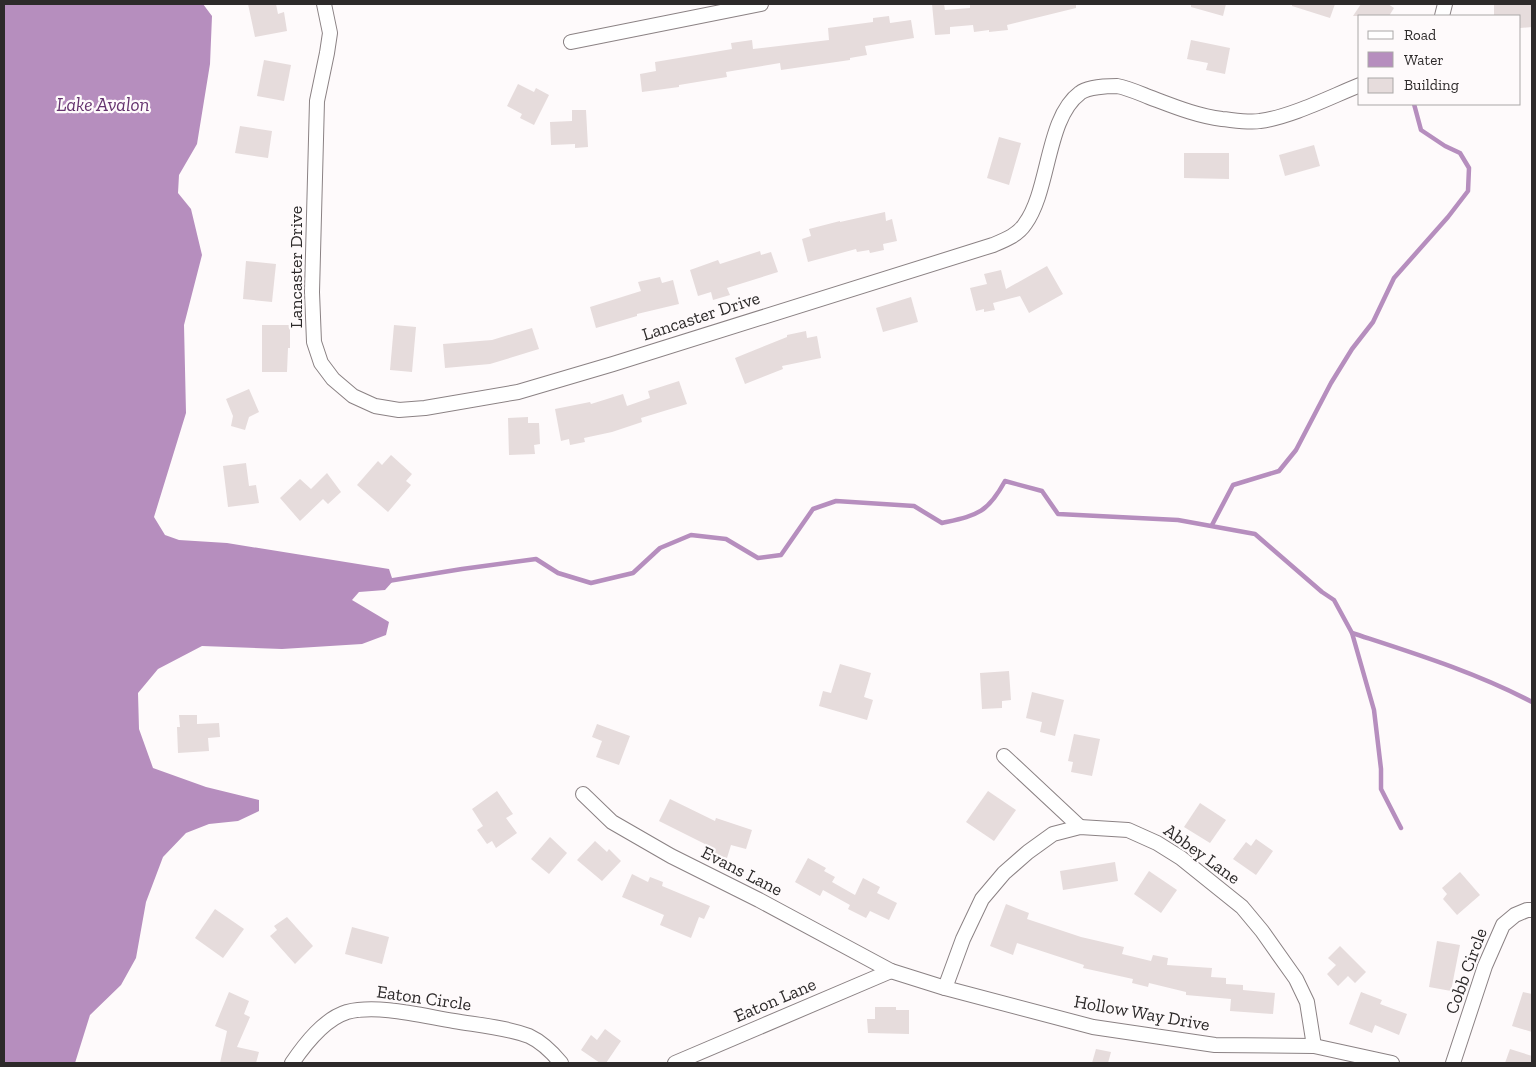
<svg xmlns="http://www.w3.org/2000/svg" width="1536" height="1067" font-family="'Zilla Slab',serif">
<rect width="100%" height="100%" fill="#fefafb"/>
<polygon fill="#b68ebe" points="4,4 203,4 212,16 210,64 197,144 179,175 178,193 191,209 202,255 184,325 186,413 154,517 165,535 179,540 227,543 389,569 393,581 385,590 359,592 352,600 389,622 386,635 362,644 282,649 202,646 158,669 138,693 139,729 153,768 206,787 259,800 259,811 238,821 209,824 186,833 163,857 146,902 136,958 121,985 90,1015 75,1063 4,1063"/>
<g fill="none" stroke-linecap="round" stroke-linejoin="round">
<g stroke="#b68ebe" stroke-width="4.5">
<polyline points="1212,525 1233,485 1279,471 1296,450 1331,383 1352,349 1373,322 1394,278 1448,217 1468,191 1469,168 1460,153 1445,146 1421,130 1414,104"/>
<path d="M 388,581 L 462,569 L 536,559 L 558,573 L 591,583 L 633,573 L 660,548 L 691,535 L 726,539 L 758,558 L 781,555 L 813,509 L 836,501 L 914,506 L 942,523 C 977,515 987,514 1005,481 L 1042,491 L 1058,514 L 1178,520 L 1255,534 L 1322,592 L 1334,600 L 1352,633 C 1413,653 1475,672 1532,702"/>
<polyline points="1352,633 1374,710 1381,769 1381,789 1401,828"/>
</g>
</g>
<g fill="#e6dcdc">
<polygon points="248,4 276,4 278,14 284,12 287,31 255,37"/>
<polygon points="932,4 944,4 945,10 970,8 970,5 979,4 1076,4 1076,8 1007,25 1008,30 989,32 989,30 974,32 973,25 950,27 950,34 935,35"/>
<polygon points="1191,4 1226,4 1223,16 1191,7"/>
<polygon points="1292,4 1335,4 1330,18 1292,6"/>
<polygon points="1361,4 1388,4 1394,8 1389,16 1353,16"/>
<polygon points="1494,5 1532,5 1532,27 1520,28 1520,16 1494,16"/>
<polygon points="889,16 890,23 911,20 914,38 865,46 867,55 850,58 850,60 781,70 780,63 726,72 727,77 679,85 679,87 642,92 640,74 656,71 655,62 732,49 731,43 752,40 753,49 829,40 828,28 873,22 873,18"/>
<polygon points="1191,40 1230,48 1225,74 1206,70 1208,63 1187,59"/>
<polygon points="264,60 291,65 284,101 257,96"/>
<polygon points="518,84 534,92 536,88 549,95 534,125 520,118 522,114 507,106"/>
<polygon points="572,110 586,110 588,147 575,148 575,144 551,145 550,122 572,121"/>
<polygon points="240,126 272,131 268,158 235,153"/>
<polygon points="999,137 1021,143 1009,185 987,178"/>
<polygon points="1314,145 1320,166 1285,176 1279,155"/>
<polygon points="1184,153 1229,153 1229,179 1184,178"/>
<polygon points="885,212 886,221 892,219 897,241 883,244 884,250 870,253 869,250 857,252 856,249 808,262 802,239 811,236 809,229 840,221 840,222"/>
<polygon points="760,251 761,255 771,252 778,272 727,288 730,295 713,300 711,292 698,296 690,270 718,260 720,264"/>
<polygon points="246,261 276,264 272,302 243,299"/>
<polygon points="1047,266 1063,294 1029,313 1020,296 993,303 995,310 984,312 984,309 976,311 970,288 987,284 984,274 1001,270 1006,289"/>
<polygon points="660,277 662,283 673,280 679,304 637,314 637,316 596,328 590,307 641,291 638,282"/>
<polygon points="911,297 918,322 883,332 876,308"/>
<polygon points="262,325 290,325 290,348 288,348 287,372 262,372"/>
<polygon points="394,325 416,327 412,372 390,370"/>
<polygon points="532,328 539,349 490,364 445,368 443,344 492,340"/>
<polygon points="806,331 807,338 817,336 821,358 782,366 783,369 745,384 735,358 787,337 787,335"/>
<polygon points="679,381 687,404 641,418 642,422 612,432 584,438 585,442 570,445 569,439 561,441 555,409 590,402 591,404 623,394 627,406 650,398 648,391"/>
<polygon points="249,389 259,412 249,417 245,430 231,426 233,416 226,399"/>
<polygon points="528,417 528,423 539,423 540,444 534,445 535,454 509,455 508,418"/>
<polygon points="391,455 412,474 406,481 411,485 388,512 357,485 378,461 382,465"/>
<polygon points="246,463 249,486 256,485 259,503 228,507 223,466"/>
<polygon points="327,473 341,492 328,504 323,499 300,521 280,498 300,479 311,489"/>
<polygon points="840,664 871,673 864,697 873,700 867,720 819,706 823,691 831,693"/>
<polygon points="1009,671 1011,700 1002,701 1002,708 982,709 980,673"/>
<polygon points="1032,692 1064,700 1055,736 1040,732 1042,722 1026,718"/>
<polygon points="179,715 197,715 197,724 219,723 220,737 208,738 209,751 178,753 177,727 180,727"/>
<polygon points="597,724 630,736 619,765 596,757 602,741 592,737"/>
<polygon points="1074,734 1100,739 1092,776 1071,772 1073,762 1068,761"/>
<polygon points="497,791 513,814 506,818 517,833 496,848 492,841 487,844 477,830 483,826 472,809"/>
<polygon points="988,791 1016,810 994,841 966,822"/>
<polygon points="670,799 715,821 716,818 752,830 746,849 731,845 727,858 706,851 707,845 659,821"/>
<polygon points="1200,803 1226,820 1210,843 1184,827"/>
<polygon points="550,837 567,853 549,874 531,859"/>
<polygon points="1256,839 1273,851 1256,875 1233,859 1246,842 1251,846"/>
<polygon points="595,841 607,852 609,849 621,861 602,881 577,860"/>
<polygon points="808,858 826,868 824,871 835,877 832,882 855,895 863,878 880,887 877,893 897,903 889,920 870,911 866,918 848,909 850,905 823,890 820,896 795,882"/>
<polygon points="1115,862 1118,881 1063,890 1060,871"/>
<polygon points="1149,871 1177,890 1161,913 1134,894"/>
<polygon points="1460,872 1480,895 1457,915 1443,899 1447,894 1442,888"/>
<polygon points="632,874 648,882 650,877 663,882 662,886 710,906 704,919 699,917 691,938 660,925 664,915 622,897"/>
<polygon points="1006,904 1029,913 1027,919 1081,937 1124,947 1122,954 1151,961 1153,955 1168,958 1167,965 1212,968 1211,977 1226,978 1226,984 1243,985 1243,990 1275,993 1273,1014 1230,1011 1231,999 1186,995 1186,992 1149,983 1148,987 1132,983 1133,979 1083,968 1084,965 1017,943 1013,955 990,946"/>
<polygon points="215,909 244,929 223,958 195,938"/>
<polygon points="287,917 313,946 295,964 270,936 277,930 274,926"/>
<polygon points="352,927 389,937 382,964 345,954"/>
<polygon points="1437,941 1460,945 1451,991 1429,987"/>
<polygon points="1340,946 1366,972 1355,983 1348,976 1338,986 1327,974 1336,965 1328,958"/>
<polygon points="229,992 249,1001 244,1014 250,1017 237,1047 259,1052 256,1063 220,1063 227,1031 215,1026"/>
<polygon points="1361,992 1382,1000 1380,1004 1407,1014 1399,1035 1375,1025 1372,1033 1349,1024"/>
<polygon points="1523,992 1532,994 1532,1032 1512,1026"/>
<polygon points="875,1007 896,1007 896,1010 909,1010 909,1034 868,1033 867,1019 875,1019"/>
<polygon points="605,1029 621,1041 606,1063 600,1063 581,1050 591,1035 597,1040"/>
<polygon points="1096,1049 1111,1052 1108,1063 1092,1063"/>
<polygon points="1510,1049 1532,1056 1532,1063 1505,1063"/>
</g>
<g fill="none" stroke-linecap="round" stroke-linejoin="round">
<defs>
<g id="minor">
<path d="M 324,4 L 330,33 L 327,53 L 317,101 L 312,292 L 314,342 L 321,363 L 333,379 L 353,396 L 375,406 L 399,410 L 425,408 L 518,392 L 613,364 L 993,245 C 1005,240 1018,235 1025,224 C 1050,190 1046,118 1080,93 C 1087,87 1108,86 1117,86 C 1128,88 1139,93 1149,97 C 1173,106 1197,116 1222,119 C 1233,120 1249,123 1260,121 C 1291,117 1330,97 1360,85"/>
<polyline points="1442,16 1445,4"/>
<polyline points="571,42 761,4"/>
<polyline points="1004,756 1080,827"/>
<polyline points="583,794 612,822 671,856 759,900 891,971 945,988 1093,1027 1215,1045 1314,1046 1392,1063"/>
<polyline points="945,988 963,939 982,899 1004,873 1028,852 1053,834 1080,827 1128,830 1157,843 1181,858 1242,907 1262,931 1296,979 1307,1002 1314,1046"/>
<path d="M 292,1063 C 305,1044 324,1019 347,1012 C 378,1004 423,1016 454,1021 C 478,1025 505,1027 529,1036 C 542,1042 552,1052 561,1063"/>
<polyline points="675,1063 891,971"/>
<polyline points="1453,1063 1485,966 1503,925 1515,915 1527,910 1532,910"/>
</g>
</defs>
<use href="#minor" stroke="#8b8284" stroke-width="16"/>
<use href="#minor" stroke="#fff" stroke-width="14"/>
</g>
<g text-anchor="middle" stroke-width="4.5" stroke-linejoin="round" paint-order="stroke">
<g font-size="18" fill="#2d2a2a" stroke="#fefafb">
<text transform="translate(296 267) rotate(-90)" y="6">Lancaster Drive</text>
<text transform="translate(701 316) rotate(-18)" y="6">Lancaster Drive</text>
<text transform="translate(1202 854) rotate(36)" y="6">Abbey Lane</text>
<text transform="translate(742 871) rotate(27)" y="6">Evans Lane</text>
<text transform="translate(1466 971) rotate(-70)" y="6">Cobb Circle</text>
<text transform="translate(424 998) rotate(8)" y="6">Eaton Circle</text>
<text transform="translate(775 1000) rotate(-23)" y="6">Eaton Lane</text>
<text transform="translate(1142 1013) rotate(10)" y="6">Hollow Way Drive</text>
</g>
<g font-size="19" font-style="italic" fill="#64326e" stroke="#fefafb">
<text x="103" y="111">Lake Avalon</text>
</g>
</g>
<rect width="1536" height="1067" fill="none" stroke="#2d2a2a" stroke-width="10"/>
<rect x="1358" y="15" width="162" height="90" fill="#fefafb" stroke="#aaa7a7"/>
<rect x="1368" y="31" width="25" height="8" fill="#ffffff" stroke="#aaa7a7"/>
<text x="1404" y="40" font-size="15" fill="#2d2a2a">Road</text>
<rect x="1368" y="52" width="25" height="15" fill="#b68ebe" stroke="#aaa7a7"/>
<text x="1404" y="65" font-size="15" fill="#2d2a2a">Water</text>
<rect x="1368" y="78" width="25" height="15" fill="#e6dcdc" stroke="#aaa7a7"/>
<text x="1404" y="90" font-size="15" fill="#2d2a2a">Building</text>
</svg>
